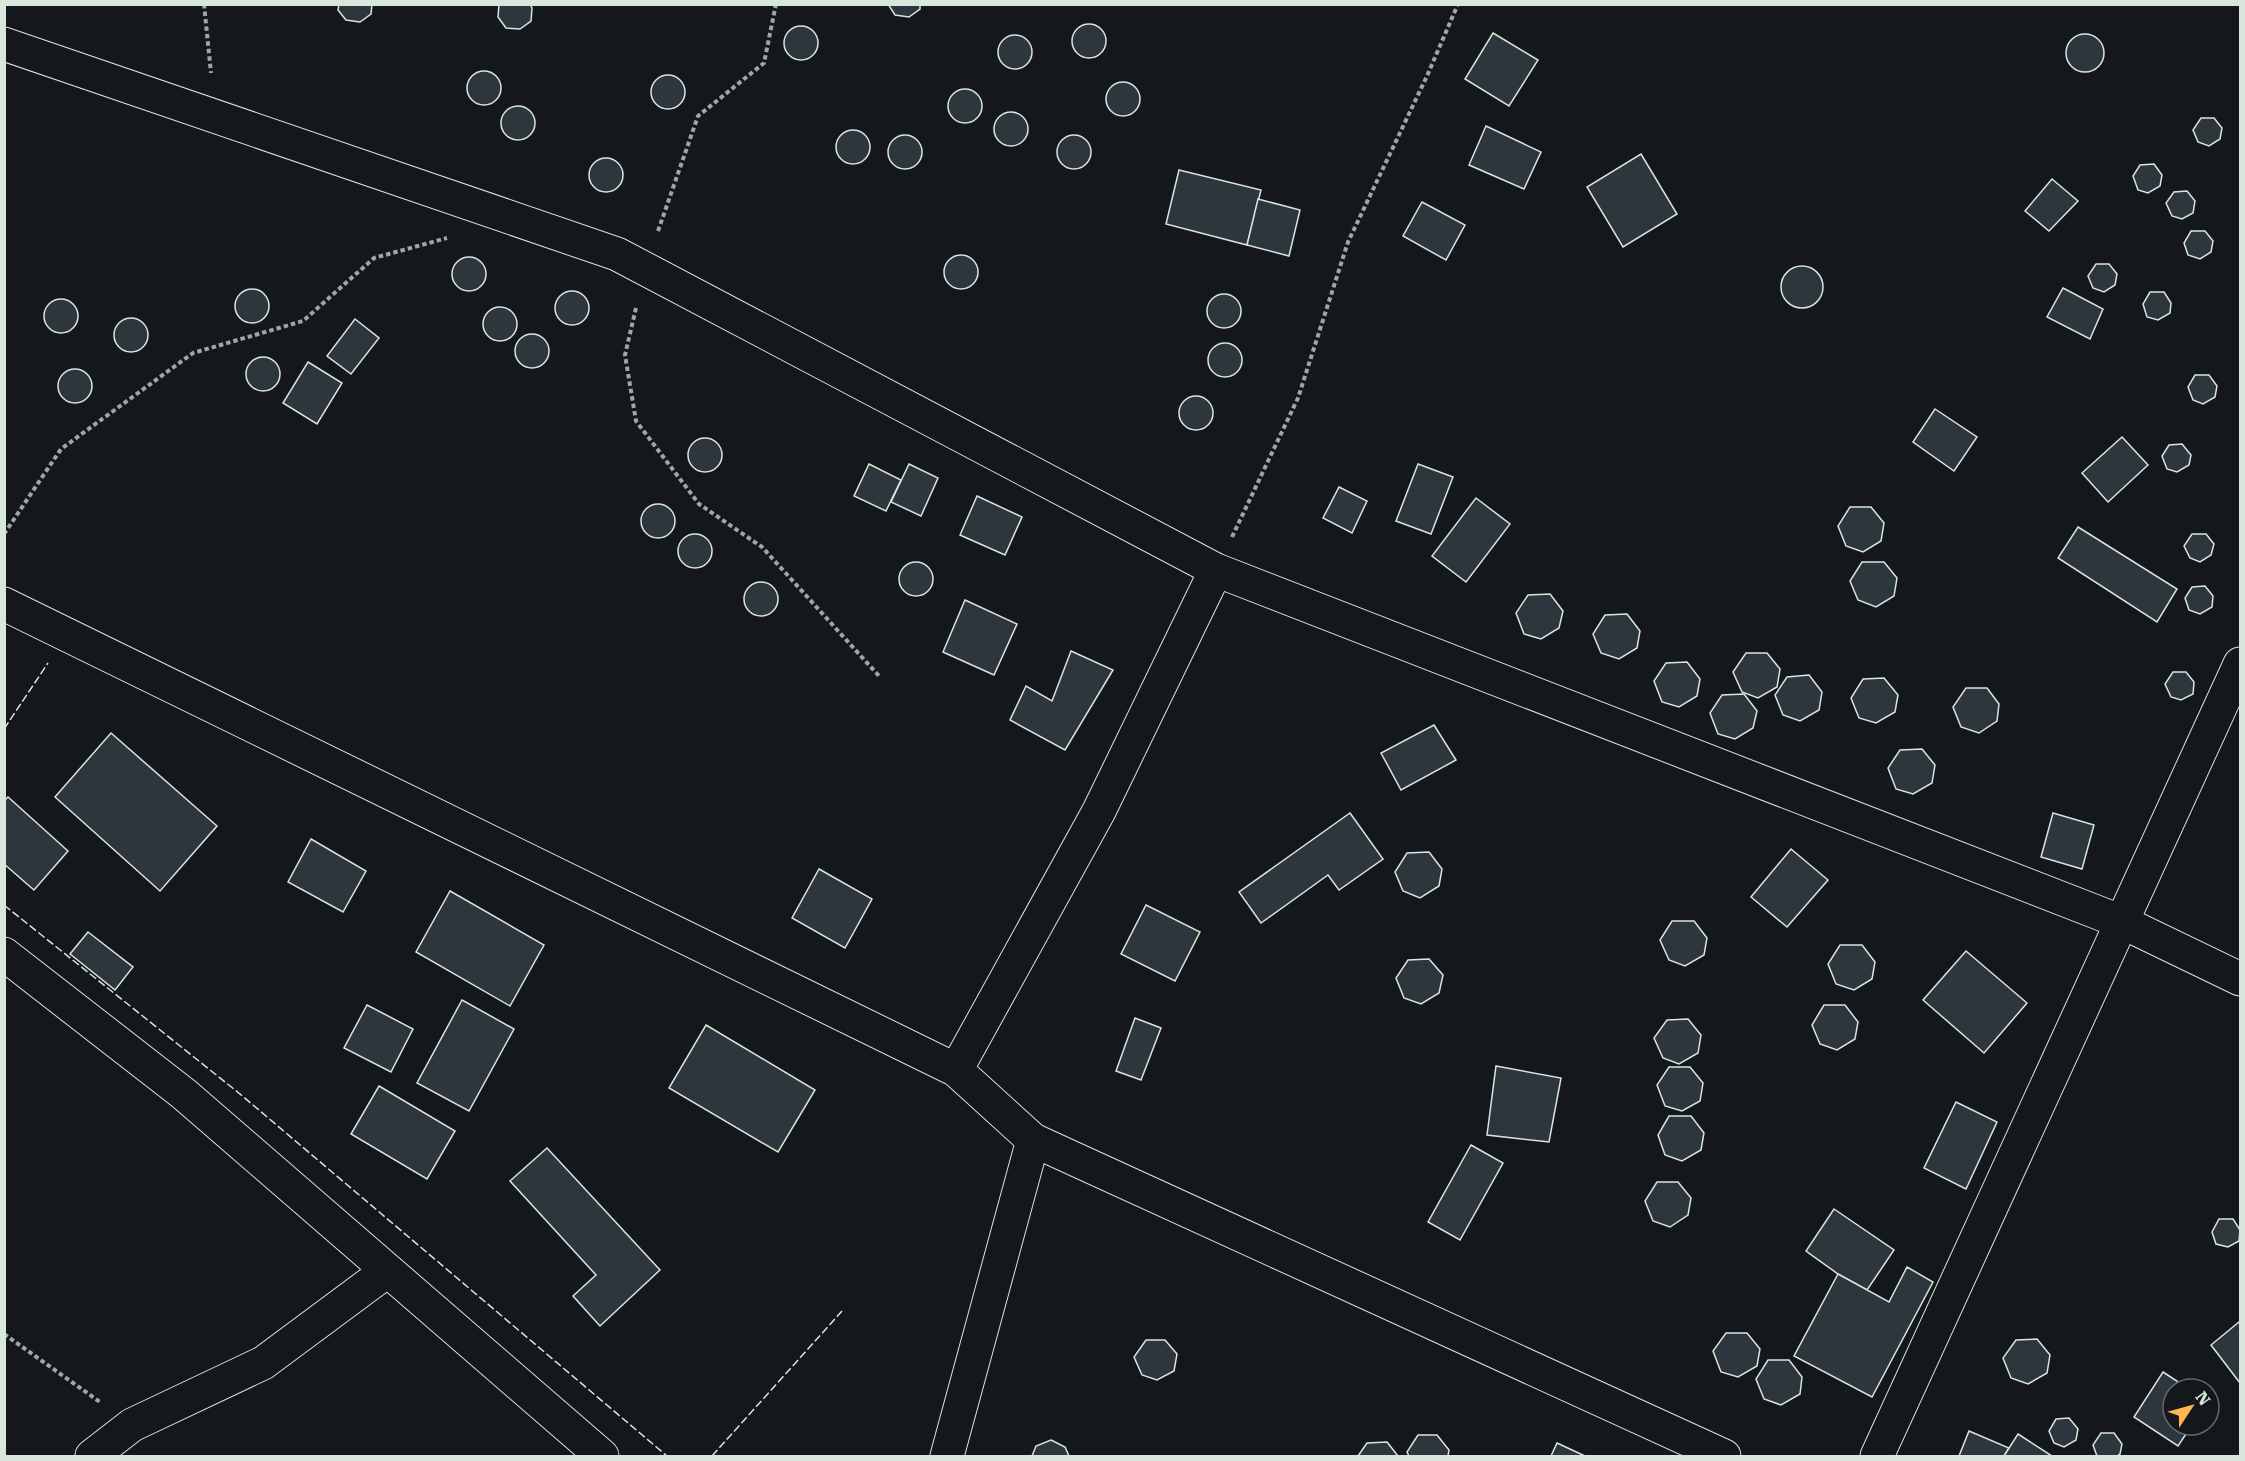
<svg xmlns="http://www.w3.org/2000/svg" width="2245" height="1461" font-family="'Roboto Serif',serif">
<rect width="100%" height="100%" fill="#14181c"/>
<g fill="#2c363c" stroke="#d8e6dc" stroke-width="1.5">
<polygon points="339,4 372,4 371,14 360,22 346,20 338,10"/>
<polygon points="499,4 530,4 532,8 531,21 520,29 506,28 498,17"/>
<polygon points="888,4 920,4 920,9 909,17 895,15"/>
<circle cx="1089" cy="41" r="17"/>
<circle cx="801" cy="43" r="17"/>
<polygon points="1493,33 1538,60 1509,106 1465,79"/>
<circle cx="2085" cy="53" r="19"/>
<circle cx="1015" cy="52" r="17"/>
<circle cx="484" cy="88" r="17"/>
<circle cx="668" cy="92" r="17"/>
<circle cx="1123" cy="99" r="17"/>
<circle cx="965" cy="106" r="17"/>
<circle cx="518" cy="123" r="17"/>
<circle cx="1011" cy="129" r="17"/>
<polygon points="2201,118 2214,118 2222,128 2220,139 2209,146 2198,142 2193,130"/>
<polygon points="1486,126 1541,152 1524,189 1469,165"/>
<circle cx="853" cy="147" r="17"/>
<circle cx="1074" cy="152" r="17"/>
<circle cx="905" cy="152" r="17"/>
<polygon points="1641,154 1677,214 1623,247 1587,187"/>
<circle cx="606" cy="175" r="17"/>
<polygon points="2154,164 2162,175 2160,186 2148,193 2138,190 2133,176 2140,165"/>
<polygon points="1179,170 1261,190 1247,245 1166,224"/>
<polygon points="2052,179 2078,201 2049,231 2025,211"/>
<polygon points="2187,191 2195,201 2193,213 2182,219 2172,216 2166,203 2174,192"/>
<polygon points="1258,199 1300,210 1289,256 1247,245"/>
<polygon points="1422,202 1465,225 1446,260 1403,236"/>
<polygon points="2191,231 2205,231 2213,241 2211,252 2200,259 2188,255 2184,243"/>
<circle cx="961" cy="272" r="17"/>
<circle cx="469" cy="274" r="17"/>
<polygon points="2096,264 2109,264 2117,274 2115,285 2104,292 2093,288 2088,276"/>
<circle cx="1802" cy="287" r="21"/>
<polygon points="2063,288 2103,309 2090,339 2047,317"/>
<circle cx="252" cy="306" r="17"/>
<circle cx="572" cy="308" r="17"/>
<polygon points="2150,292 2164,292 2171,303 2170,313 2158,320 2147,317 2143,304"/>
<circle cx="1224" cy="311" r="17"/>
<circle cx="61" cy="316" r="17"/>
<circle cx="500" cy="324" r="17"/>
<circle cx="131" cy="335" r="17"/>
<polygon points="355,319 379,338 351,374 327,356"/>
<circle cx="532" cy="351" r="17"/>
<circle cx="1225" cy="360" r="17"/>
<circle cx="263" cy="374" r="17"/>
<polygon points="308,362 342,383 317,424 283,403"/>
<circle cx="75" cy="386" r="17"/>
<polygon points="2195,375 2209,375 2217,386 2215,397 2203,404 2193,400 2188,387"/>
<circle cx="1196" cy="413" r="17"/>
<polygon points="1935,409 1977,437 1954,471 1913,442"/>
<polygon points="2122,437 2148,465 2108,502 2082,473"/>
<circle cx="705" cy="455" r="17"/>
<polygon points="2182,444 2191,455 2189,465 2177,472 2167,469 2162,456 2169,445"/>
<polygon points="869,464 901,480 886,511 854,496"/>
<polygon points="909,464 938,478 921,516 891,502"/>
<polygon points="1418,464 1453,477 1431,534 1396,521"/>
<polygon points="1339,487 1367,501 1352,533 1323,518"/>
<polygon points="977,496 1022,517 1005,555 960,535"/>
<polygon points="1476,498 1510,524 1466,582 1432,556"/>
<circle cx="658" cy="521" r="17"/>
<polygon points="1850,507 1871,507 1884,523 1881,541 1863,552 1846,546 1838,526"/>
<polygon points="2078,527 2177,589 2157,622 2058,558"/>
<polygon points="2192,534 2206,534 2214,544 2211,555 2200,562 2190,558 2184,546"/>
<circle cx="695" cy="551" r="17"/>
<circle cx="916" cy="579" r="17"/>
<polygon points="1862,562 1884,562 1897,578 1894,596 1876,607 1858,600 1850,581"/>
<circle cx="761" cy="599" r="17"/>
<polygon points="2205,586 2213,596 2212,607 2200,614 2189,610 2185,598 2192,587"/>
<polygon points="1550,594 1563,611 1559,628 1541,639 1524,634 1516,613 1528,595"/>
<polygon points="965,600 1017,624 994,675 943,652"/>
<polygon points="1627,614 1640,631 1637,648 1619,659 1601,653 1593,634 1605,615"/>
<polygon points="1071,651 1113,670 1065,750 1010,720 1026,686 1052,701"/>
<polygon points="1746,653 1767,653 1780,669 1777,687 1758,698 1742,692 1733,672"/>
<polygon points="1687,662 1700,679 1697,696 1679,707 1662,702 1654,681 1666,663"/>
<polygon points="2173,672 2186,672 2194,682 2193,694 2181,700 2171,697 2165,684"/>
<polygon points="1809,675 1822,692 1819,710 1800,721 1783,715 1775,695 1787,677"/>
<polygon points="1884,678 1898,695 1895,712 1876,723 1859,718 1851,698 1863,679"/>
<polygon points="1966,688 1987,688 1999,704 1997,721 1979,733 1961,727 1953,707"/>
<polygon points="1744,694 1757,711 1753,728 1735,739 1718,734 1710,713 1722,695"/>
<polygon points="1434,725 1456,760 1401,790 1381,753"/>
<polygon points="111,733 217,826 160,891 55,797"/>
<polygon points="1922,749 1935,765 1932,783 1913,794 1896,789 1888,768 1900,750"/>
<polygon points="8,797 68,851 34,890 4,864 4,801"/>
<polygon points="1350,813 1383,859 1339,890 1328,875 1261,923 1239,892"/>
<polygon points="2053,813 2094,825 2082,869 2041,857"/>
<polygon points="311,839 366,871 343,912 288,882"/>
<polygon points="1791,849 1828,880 1787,927 1751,897"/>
<polygon points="1429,852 1442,869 1439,886 1420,898 1403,891 1395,872 1407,853"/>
<polygon points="819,869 872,899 845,948 792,918"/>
<polygon points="450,891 544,945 510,1006 416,952"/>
<polygon points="1146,905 1200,932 1175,981 1121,954"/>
<polygon points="1672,921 1694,921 1707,938 1704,955 1685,966 1669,960 1660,940"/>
<polygon points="88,932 133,967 115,990 70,954"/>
<polygon points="1840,945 1862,945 1875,962 1872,979 1854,990 1836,984 1828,964"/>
<polygon points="1966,951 2027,1003 1984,1053 1923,1000"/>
<polygon points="1429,959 1443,975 1439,993 1421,1004 1404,998 1396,978 1408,960"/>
<polygon points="462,1000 514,1029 469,1111 417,1083"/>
<polygon points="367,1005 413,1029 391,1072 344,1048"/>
<polygon points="1824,1005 1845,1005 1858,1022 1855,1039 1837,1050 1820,1044 1812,1025"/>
<polygon points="1135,1018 1161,1028 1141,1080 1116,1071"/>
<polygon points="1688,1019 1701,1035 1698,1053 1679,1064 1663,1058 1654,1038 1667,1020"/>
<polygon points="706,1025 815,1090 778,1152 669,1088"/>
<polygon points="1496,1066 1561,1078 1549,1142 1487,1135"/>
<polygon points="1669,1067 1690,1067 1703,1083 1700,1101 1682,1111 1665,1106 1657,1085"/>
<polygon points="379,1086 455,1131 427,1179 351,1134"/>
<polygon points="1956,1102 1997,1122 1966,1189 1924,1168"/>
<polygon points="1669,1116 1691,1116 1704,1133 1701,1150 1682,1161 1665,1155 1658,1135"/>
<polygon points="1471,1145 1503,1163 1460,1240 1428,1222"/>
<polygon points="547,1148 660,1270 600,1326 573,1296 596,1275 510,1181"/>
<polygon points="1657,1182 1678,1182 1691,1198 1688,1215 1670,1227 1653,1221 1645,1201"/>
<polygon points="1834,1209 1894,1250 1867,1290 1838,1274 1806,1251"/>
<polygon points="2219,1219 2233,1219 2240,1230 2239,1241 2228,1247 2216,1244 2212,1232"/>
<polygon points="1907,1267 1933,1282 1872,1397 1794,1356 1838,1274 1889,1302"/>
<polygon points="2239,1322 2240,1325 2240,1383 2211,1345"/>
<polygon points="1726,1333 1747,1333 1760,1349 1757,1366 1738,1377 1721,1372 1713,1351"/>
<polygon points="2037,1339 2050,1355 2047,1373 2028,1384 2011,1378 2003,1358 2016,1340"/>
<polygon points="1146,1340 1165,1340 1177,1354 1174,1371 1157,1380 1142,1375 1134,1357"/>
<polygon points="1768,1360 1789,1360 1802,1377 1800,1394 1781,1405 1764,1399 1756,1379"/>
<polygon points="2163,1372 2189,1389 2173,1389 2173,1425 2192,1425 2178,1446 2134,1417"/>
<polygon points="2069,1418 2078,1429 2076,1440 2064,1447 2054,1443 2049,1431 2056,1419"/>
<polygon points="1969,1431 2009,1448 2004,1456 1959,1456"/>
<polygon points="2101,1433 2114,1433 2122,1444 2120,1454 2117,1456 2097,1456 2093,1445"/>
<polygon points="2018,1434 2052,1456 2004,1456"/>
<polygon points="1418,1435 1437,1435 1449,1450 1448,1456 1409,1456 1407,1452"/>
<polygon points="1051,1440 1065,1447 1069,1456 1032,1456 1036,1446"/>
<polygon points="1387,1442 1398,1456 1358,1456 1367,1443"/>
<polygon points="1557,1443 1585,1456 1551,1456"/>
</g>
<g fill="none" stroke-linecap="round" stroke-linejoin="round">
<defs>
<g id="minor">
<polyline points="4,44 617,254 1216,570 2122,922 2240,979"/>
<polyline points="4,604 956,1070 1033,1140 1724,1456"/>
<polyline points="956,1070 1099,811 1216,570"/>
<polyline points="92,1456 132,1425 263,1363 387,1271"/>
<polyline points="947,1456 1033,1140"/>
<polyline points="1877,1456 2240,664"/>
</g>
<polyline id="major" points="4,954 184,1094 602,1456"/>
</defs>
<use href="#minor" stroke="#d8e6dc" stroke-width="35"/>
<use href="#major" stroke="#d8e6dc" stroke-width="35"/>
<g stroke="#9da8a2" stroke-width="4" stroke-dasharray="4.5 3" stroke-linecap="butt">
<polyline points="204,4 211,73"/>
<polyline points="658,231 698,116 764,63 776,4"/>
<polyline points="636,308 625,355 636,421 699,504 762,547 879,676"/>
<polyline points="4,534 61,449 193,353 303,321 374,258 447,238"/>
<polyline points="1232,537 1298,398 1348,242 1427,76 1458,4"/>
<polyline points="4,1334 100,1402"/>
</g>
<use href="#minor" stroke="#14181c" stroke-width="33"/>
<use href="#major" stroke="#14181c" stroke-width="33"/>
<g stroke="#d8e6dc" stroke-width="1.5" stroke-dasharray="8 3" stroke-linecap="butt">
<polyline points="4,729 48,663"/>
<polyline points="4,905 240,1094 667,1456"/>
<polyline points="712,1456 842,1311"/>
</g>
</g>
<rect width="2245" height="1461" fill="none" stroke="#d8e6dc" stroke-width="12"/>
<g transform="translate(2191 1407) rotate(54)"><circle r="28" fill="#14181c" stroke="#626a69" stroke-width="1.5"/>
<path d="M0-4.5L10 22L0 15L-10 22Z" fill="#ffb74d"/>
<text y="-9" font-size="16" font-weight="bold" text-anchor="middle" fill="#d8e6dc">N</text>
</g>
</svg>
